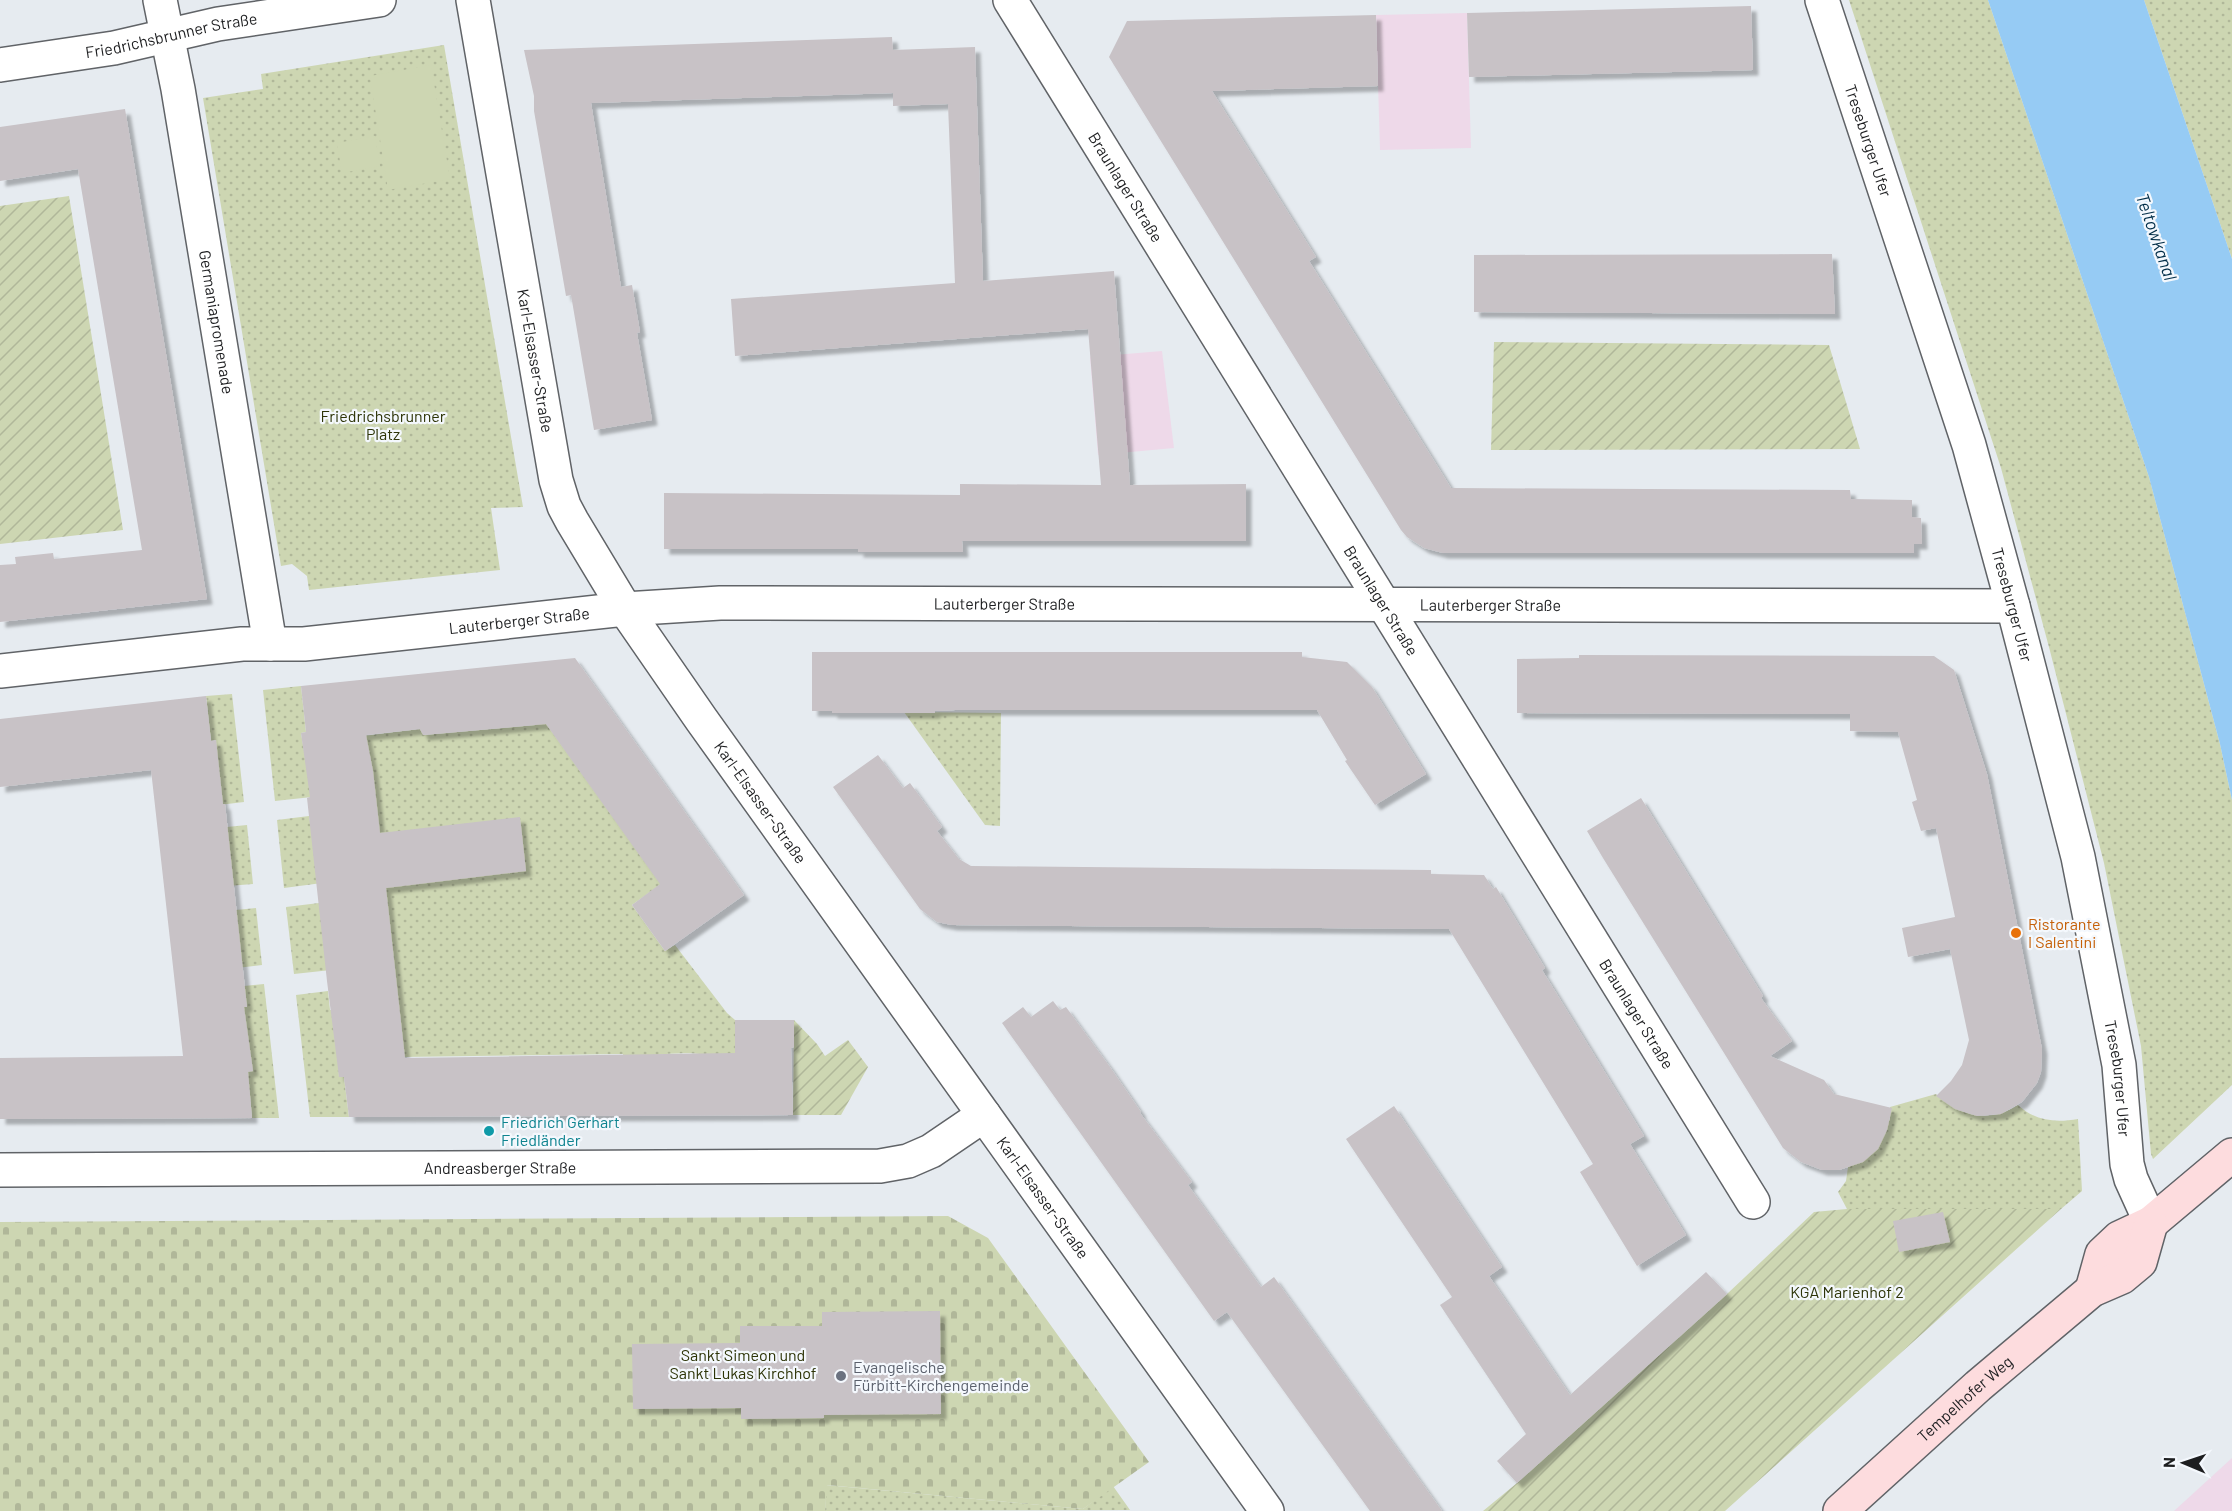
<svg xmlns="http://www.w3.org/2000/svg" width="2232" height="1511" font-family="Barlow,sans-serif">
<defs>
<pattern id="grass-dots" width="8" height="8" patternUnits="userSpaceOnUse" patternTransform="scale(1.5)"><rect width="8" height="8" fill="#cdd6b2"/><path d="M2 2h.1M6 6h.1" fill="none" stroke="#b0b799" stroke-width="1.8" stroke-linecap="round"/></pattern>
<pattern id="cemetery-stones" width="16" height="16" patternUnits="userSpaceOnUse" patternTransform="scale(1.5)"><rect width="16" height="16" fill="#cdd6b2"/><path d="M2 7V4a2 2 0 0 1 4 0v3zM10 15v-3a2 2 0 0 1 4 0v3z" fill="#b0b799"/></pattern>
<pattern id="garden-furrows" width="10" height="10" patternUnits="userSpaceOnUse" patternTransform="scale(1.5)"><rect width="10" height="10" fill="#cdd6b2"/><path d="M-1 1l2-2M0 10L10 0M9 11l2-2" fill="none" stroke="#b0b799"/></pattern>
<filter id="shadow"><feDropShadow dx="5.5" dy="5.5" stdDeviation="1.5" flood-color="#0004"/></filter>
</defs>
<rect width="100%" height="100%" fill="#e6ebf0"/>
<g fill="#eed9e9">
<polygon points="1467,13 1471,148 1380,150 1376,15"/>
<polygon points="1162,351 1174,448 1098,455 1090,357"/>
<polygon points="2232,1458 2232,1511 2174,1511"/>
</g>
<g fill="url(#grass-dots)">
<polygon points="1849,0 1988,0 2149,477 2220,744 2232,800 2232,1085 2153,1159 2151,1154 2141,1046 2104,863 2050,651 2001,468"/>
<polygon points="2144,0 2232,0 2232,259"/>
<polygon points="444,45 523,507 491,508 500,570 309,590 307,576 292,564 281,566 203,98 263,89 261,74"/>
<polygon points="301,686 306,732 301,733 312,797 275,801 263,690"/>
<polygon points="232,694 244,802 219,805 216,740 211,741 206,696"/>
<polygon points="904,712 1001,713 1000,826 985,825"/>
<path d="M 545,722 L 661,884 L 632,905 L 665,951 L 675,945 L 727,1013 L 735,1020 L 735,1061 C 697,1049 661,1052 623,1062 L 623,1054 L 401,1057 L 363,736 L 420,729 L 424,735 L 535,725 L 537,723 Z"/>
<polygon points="309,816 322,883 284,888 277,820"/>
<polygon points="247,825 253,884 228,886 227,827"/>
<polygon points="319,903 331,970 294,974 286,907"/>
<polygon points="256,908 262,965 237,968 236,910"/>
<polygon points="264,984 279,1118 252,1118 241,1007 247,1007 244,986"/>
<polygon points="328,991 330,1010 336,1010 339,1077 344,1077 349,1117 310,1117 296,995"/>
<path d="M 1936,1094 C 1959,1116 1990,1124 2018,1105 C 2035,1121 2055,1123 2078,1119 L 2082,1191 L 2061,1209 L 1847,1209 L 1838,1192 L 1846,1181 L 1848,1167 L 1867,1158 L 1890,1119 L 1890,1107 Z"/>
<polygon points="826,1485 1083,1509 1113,1486 1130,1510 825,1511"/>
</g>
<polygon fill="url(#cemetery-stones)" points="948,1216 988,1238 1149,1462 1083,1509 827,1485 825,1511 0,1511 0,1222"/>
<g fill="url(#garden-furrows)">
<polygon points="69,196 123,530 0,544 0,206"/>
<polygon points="1494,342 1829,345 1860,449 1491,450"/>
<polygon points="794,1020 817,1044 825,1056 848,1040 868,1067 841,1115 793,1115"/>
<polygon points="1847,1209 2061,1209 1725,1511 1483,1511 1517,1483 1727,1294 1814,1212"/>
</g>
<g fill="#cdd6b2">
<polygon points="431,65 450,179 388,190 370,76"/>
<polygon points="375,136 380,166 342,173 337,143"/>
</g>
<polygon fill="#96cbf4" points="1988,0 2144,0 2232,259 2232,800 2220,744 2149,477"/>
<g fill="#c8c2c6" filter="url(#shadow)">
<polygon points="1751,6 1753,70 1469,77 1467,13"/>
<polygon points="1376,15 1378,86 1212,91 1316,257 1309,261 1451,488 1850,490 1851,499 1912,500 1912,517 1921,518 1922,544 1914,544 1914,553 1443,553 1424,548 1407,537 1401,530 1109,57 1127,21"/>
<polygon points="892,37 893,50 975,47 983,281 1114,271 1130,485 1246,484 1246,541 962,541 963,552 858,552 858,549 664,549 664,493 960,495 960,484 1101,485 1088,329 735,356 731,299 955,283 948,104 893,106 893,93 591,103 621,287 632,285 640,332 637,333 652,420 594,430 571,295 566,296 534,111 534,96 524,50"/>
<polygon points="125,109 207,599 0,622 0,565 16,564 15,557 53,553 54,559 142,550 78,169 0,181 0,127"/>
<polygon points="1832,254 1835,314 1474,312 1474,255"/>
<polygon points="812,652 1302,652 1302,657 1347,662 1372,687 1426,774 1375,805 1345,761 1347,760 1317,710 955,710 935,711 935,713 832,713 832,711 812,711"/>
<polygon points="1579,655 1934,656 1954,670 1987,774 2042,1049 2041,1072 2037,1083 2022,1102 2001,1114 1977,1116 1955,1109 1936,1096 1951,1081 1962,1065 1969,1040 1950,949 1908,957 1902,928 1955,917 1936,828 1921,831 1912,802 1917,800 1898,732 1850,731 1850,714 1517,713 1517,659 1579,658"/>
<polygon points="575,658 744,895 665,951 632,905 660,884 546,724 423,735 420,729 366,735 373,771 380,833 520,817 526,871 386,888 405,1058 735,1053 735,1020 794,1020 794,1047 791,1048 793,1115 349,1117 344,1077 339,1077 327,981 307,798 310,797 301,733 306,732 301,686"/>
<polygon points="206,696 211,741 216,740 223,804 225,804 247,1007 244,1007 253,1071 248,1072 252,1118 0,1119 0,1058 183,1056 151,770 0,787 0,719"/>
<polygon points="878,755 903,788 910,783 942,827 937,831 959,859 971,866 1431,870 1431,874 1484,875 1493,889 1496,887 1545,968 1542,970 1644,1136 1630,1144 1686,1235 1637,1266 1580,1172 1593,1164 1449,929 952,925 937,922 920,909 833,787"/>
<polygon points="1641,798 1763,996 1761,998 1792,1041 1770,1056 1824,1080 1834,1094 1892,1108 1887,1130 1878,1149 1863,1162 1839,1170 1822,1170 1801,1162 1783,1148 1603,858 1587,831"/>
<polygon points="1053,1001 1060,1010 1066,1007 1110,1067 1141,1112 1140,1113 1192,1182 1188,1185 1261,1287 1274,1277 1442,1511 1370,1511 1227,1312 1214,1321 1002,1023 1023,1007 1031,1017"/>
<polygon points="1394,1106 1502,1267 1489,1276 1570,1395 1706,1272 1727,1294 1517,1483 1497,1461 1526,1434 1440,1305 1452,1297 1346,1139"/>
<polygon points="1943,1212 1950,1242 1899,1252 1893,1221"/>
<polygon points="940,1311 941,1414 824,1415 824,1418 741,1419 741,1408 633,1409 632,1344 740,1343 740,1326 822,1326 822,1312"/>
</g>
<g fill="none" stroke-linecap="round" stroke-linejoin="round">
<defs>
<g id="street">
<path id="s1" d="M 160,0 L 178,89 L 270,644"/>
<path id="s2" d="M 473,0 L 556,480 L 564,506 L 572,521 L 625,609 L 701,719 L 1267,1511"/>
<path id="s3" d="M 1010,0 L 1753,1202"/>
<path id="s4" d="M 1822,0 L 1969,445 L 2013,606 L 2078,857 L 2119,1065 L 2127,1164 L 2131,1179 L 2151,1223"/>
<path id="s5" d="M 0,65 L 114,48 L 218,24 L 379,0"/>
<path id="s6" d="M 0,671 L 242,644 L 304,644 L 625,609 L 720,603 L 2013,606"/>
<path id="s7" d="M 0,1170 L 880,1166 L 908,1161 L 931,1151 L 984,1115"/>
</g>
<g id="secondary">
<polyline points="2092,1290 2102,1254 2119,1238 2151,1223 2232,1155"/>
<path id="s8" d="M 1840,1511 L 1978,1386 L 2092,1290 L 2122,1277 L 2140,1262 L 2151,1223"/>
</g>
</defs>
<use href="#street" stroke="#606367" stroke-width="36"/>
<use href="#secondary" stroke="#606367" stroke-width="36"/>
<use href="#street" stroke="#fff" stroke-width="33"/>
<use href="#secondary" stroke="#fddcde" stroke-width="33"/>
</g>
<circle fill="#e8710a" stroke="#f4f8fd" stroke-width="2" cx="2016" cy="933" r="6"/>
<circle fill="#0f9aa8" stroke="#f4f8fd" stroke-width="2" cx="489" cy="1131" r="6"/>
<circle fill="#6b7280" stroke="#f4f8fd" stroke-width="2" cx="841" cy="1376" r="6"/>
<g text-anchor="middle" stroke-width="4.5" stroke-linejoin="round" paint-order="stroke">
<g font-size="16" fill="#1d1e20" stroke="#f4f8fd">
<text dy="6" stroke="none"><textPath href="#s5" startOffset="174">Friedrichsbrunner Straße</textPath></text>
<text dy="6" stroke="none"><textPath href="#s4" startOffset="148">Treseburger Ufer</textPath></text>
<text dy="6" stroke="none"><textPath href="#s3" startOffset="220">Braunlager Straße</textPath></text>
<text dy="6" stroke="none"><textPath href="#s1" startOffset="327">Germaniapromenade</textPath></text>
<text dy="6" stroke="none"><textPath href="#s2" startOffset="366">Karl-Elsasser-Straße</textPath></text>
<text dy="6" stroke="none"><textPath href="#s3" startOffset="706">Braunlager Straße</textPath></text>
<text dy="6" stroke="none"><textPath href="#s6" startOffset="1008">Lauterberger Straße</textPath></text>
<text dy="6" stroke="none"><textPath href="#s6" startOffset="1494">Lauterberger Straße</textPath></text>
<text dy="6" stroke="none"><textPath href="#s4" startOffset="634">Treseburger Ufer</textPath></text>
<text dy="6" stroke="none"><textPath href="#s6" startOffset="522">Lauterberger Straße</textPath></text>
<text dy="6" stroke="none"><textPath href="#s2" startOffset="870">Karl-Elsasser-Straße</textPath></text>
<text dy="6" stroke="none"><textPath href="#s3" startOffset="1192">Braunlager Straße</textPath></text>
<text dy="6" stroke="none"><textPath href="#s4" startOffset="1120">Treseburger Ufer</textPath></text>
<text dy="6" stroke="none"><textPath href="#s7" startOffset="500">Andreasberger Straße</textPath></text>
<text dy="6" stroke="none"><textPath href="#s2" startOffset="1356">Karl-Elsasser-Straße</textPath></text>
<text dy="6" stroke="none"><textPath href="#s8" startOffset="168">Tempelhofer Weg</textPath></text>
</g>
<g font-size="16" fill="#2d3407" stroke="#f4f8fd">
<text x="383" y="422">Friedrichsbrunner<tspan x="383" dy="18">Platz</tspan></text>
<text x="1847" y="1298">KGA Marienhof 2</text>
<text x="743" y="1361">Sankt Simeon und<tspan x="743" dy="18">Sankt Lukas Kirchhof</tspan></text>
</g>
<g font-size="16" fill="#c56008" stroke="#f4f8fd" text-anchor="start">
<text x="2028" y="930">Ristorante<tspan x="2028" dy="18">I Salentini</tspan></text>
</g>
<g font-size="16" fill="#0d838f" stroke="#f4f8fd" text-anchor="start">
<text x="501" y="1128">Friedrich Gerhart<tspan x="501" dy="18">Friedländer</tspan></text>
</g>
<g font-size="16" fill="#5b616d" stroke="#f4f8fd" text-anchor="start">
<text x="853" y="1373">Evangelische<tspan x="853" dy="18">Fürbitt-Kirchengemeinde</tspan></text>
</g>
<g font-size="18" font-style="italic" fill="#032f49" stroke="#f4f8fd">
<text transform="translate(2156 237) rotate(71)" y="6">Teltowkanal</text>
</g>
</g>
<g transform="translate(2184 1463) rotate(272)" stroke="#f4f8fd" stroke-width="4.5" paint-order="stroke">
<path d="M0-4.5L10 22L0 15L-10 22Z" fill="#1d1e20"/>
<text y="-9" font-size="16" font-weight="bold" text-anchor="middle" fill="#1d1e20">N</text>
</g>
</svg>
